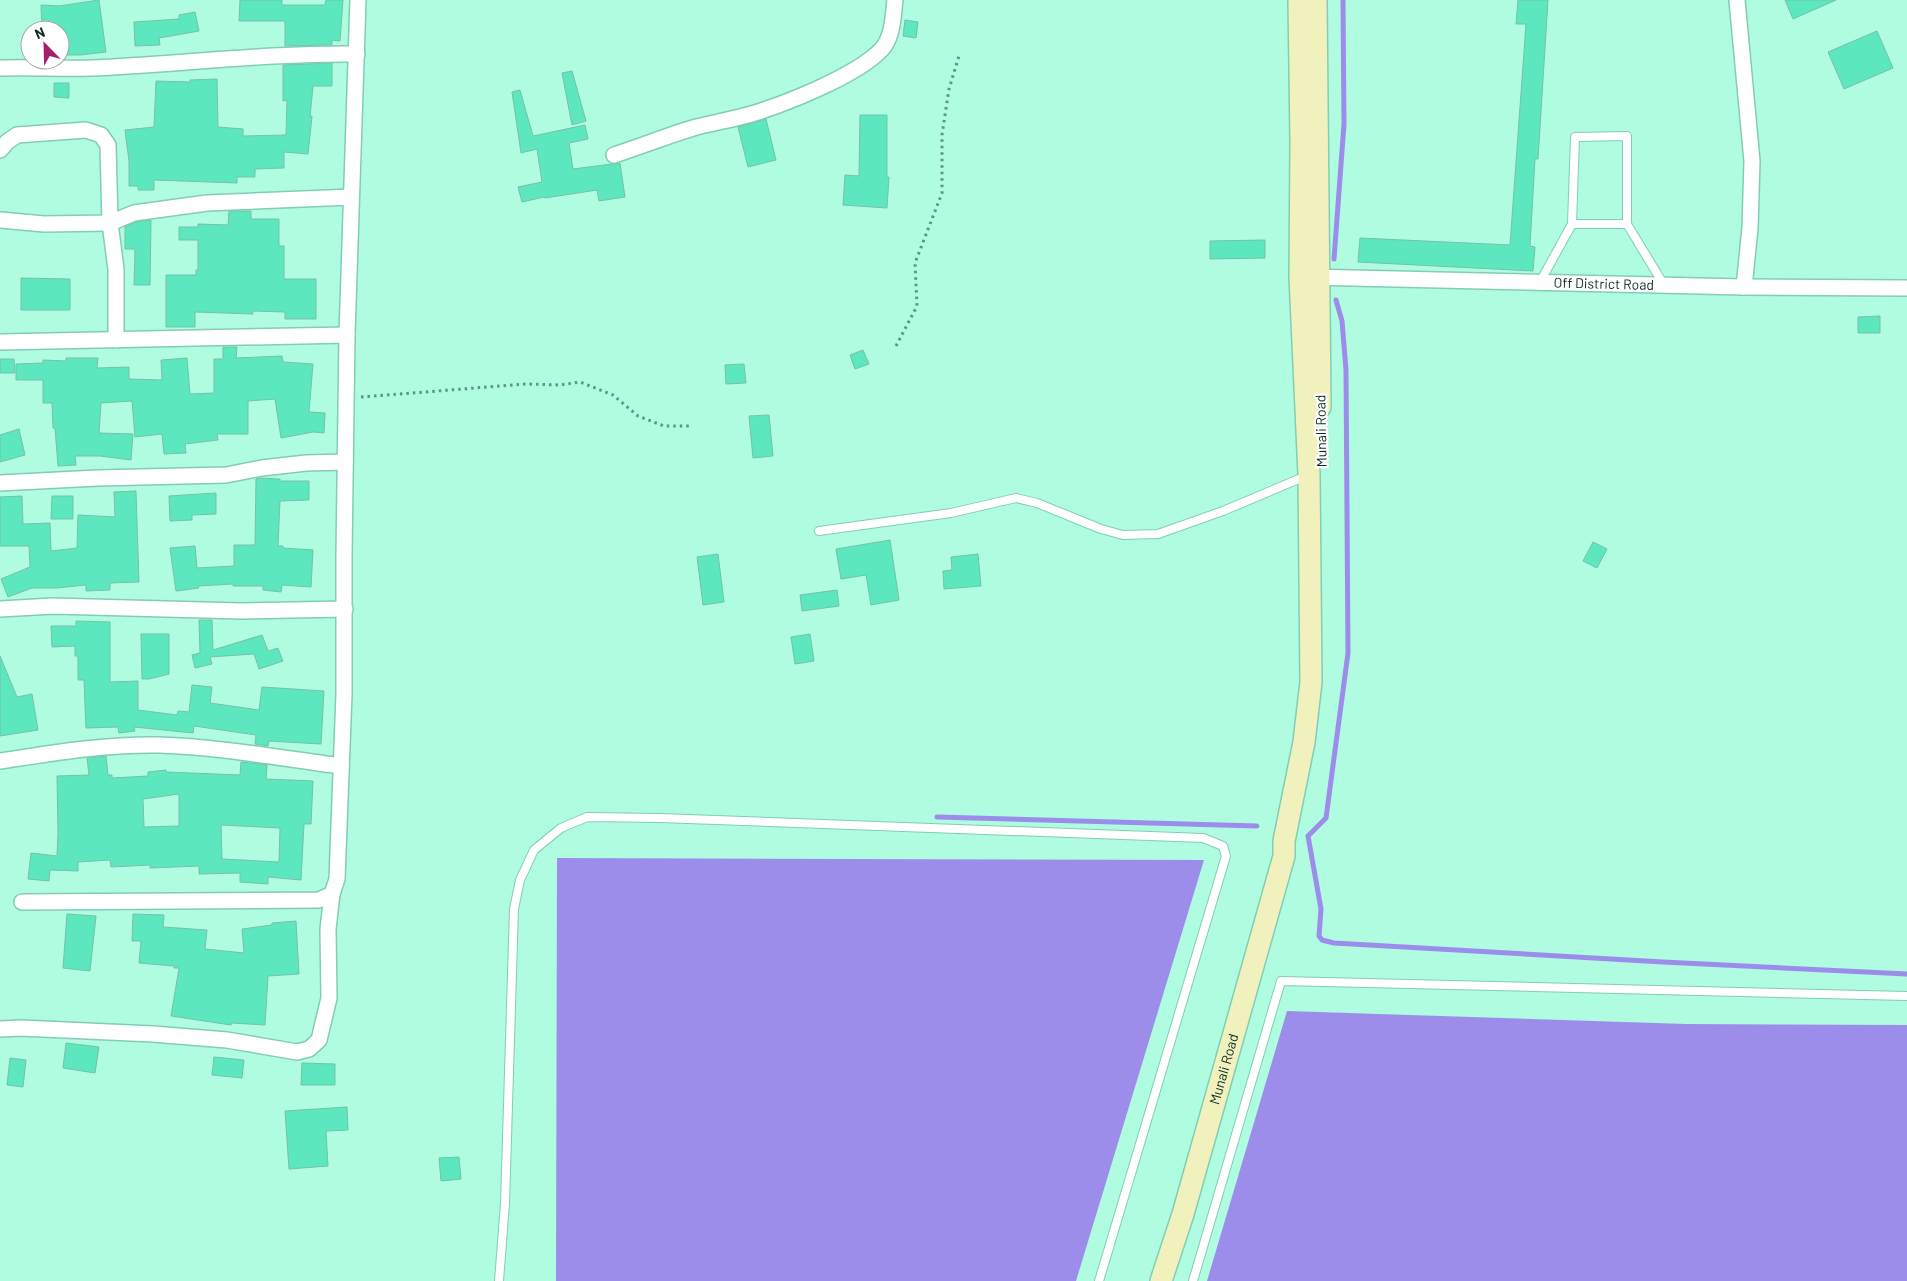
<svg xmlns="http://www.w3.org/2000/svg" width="1907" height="1281" font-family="Barlow,sans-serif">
<rect width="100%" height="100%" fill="#affce1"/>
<g fill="#9d8deb">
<polygon points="557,858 1204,860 1076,1281 556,1281"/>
<polygon points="1287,1011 1686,1024 1907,1025 1907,1281 1207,1281"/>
</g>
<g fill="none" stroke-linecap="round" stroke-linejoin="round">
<g stroke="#9d8deb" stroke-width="5">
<polyline points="1334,259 1344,124 1343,0"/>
<polyline points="1336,300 1342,321 1346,370 1348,653 1326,818 1308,836 1321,909 1319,936 1322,940 1334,943 1663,962 1907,974"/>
<polyline points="937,817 1257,826"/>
</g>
</g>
<g fill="#5ce7be" stroke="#76c1a8" fill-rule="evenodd">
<polygon points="99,0 106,52 80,55 60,55 60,30 42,30 41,5 59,6"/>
<polygon points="240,0 282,0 282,5 325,5 326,0 343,0 340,41 332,40 332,45 285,46 285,21 239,21"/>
<polygon points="1518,0 1548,0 1538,159 1535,159 1530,246 1535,247 1533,271 1358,262 1360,238 1510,245 1526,24 1516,24"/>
<polygon points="1785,0 1836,0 1793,19"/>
<polygon points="195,12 199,31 159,38 160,45 135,46 134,22 179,19 179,15"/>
<polygon points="905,20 918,22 916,38 903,36"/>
<polygon points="1877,31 1893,68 1844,89 1828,52"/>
<polygon points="332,63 332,86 313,86 310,117 312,116 308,154 284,152 284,168 255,169 255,177 237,177 237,183 154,180 154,190 138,190 138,186 129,186 129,161 125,130 154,127 156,81 190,82 190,80 217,79 218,127 243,129 243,136 286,135 287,100 283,101 283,65"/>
<polygon points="572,71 586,121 572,125 562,73"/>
<polygon points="54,83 69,83 69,98 54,97"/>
<polygon points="520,90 533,136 585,125 588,139 569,143 573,169 620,163 625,197 599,201 597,190 545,198 544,197 522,202 518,187 542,182 537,149 521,153 512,92"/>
<polygon points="860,115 887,115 887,177 889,177 887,208 843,205 845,175 859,176"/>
<polygon points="766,119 776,160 748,167 738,127"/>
<polygon points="229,211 251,211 251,219 279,219 279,246 284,246 284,279 316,279 316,319 285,319 285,312 253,311 253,314 195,312 195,327 166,327 166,275 196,275 196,270 198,270 198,240 179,240 179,227 198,227 198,224 228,225"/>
<polygon points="151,220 150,285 134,285 135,249 125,249 125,227 136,222"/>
<polygon points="1265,240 1265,258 1210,259 1210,241"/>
<polygon points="21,278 70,279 70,310 21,310"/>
<polygon points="1880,316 1880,333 1858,333 1858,317"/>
<polygon points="223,347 237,347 236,358 282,356 283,362 313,364 309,412 325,413 324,433 313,432 281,438 275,399 248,401 248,434 217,434 218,440 185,444 186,453 164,454 162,434 135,437 132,401 101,403 99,433 133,434 131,460 100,456 75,456 76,465 58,466 55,428 53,428 52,403 43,403 43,380 16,380 16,364 43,363 43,360 66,361 66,358 98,358 97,368 129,367 129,379 162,380 161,360 187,358 190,394 214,393 214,359 223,359"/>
<polygon points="863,350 869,364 855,369 850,355"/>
<polygon points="0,359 14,359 15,373 0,373"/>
<polygon points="744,364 746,383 726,384 725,365"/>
<polygon points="769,415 773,456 753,458 749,416"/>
<polygon points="19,429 25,455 0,462 0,435"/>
<polygon points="260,478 280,479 280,481 309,481 309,500 280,501 278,546 283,546 283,548 313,550 311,587 282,585 281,592 263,590 263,586 233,586 233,584 198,586 199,588 176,591 170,548 195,546 197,568 234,566 234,545 255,545 256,479"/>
<polygon points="136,491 139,582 110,583 110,590 86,591 86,585 56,588 32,588 8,597 1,579 30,567 29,546 0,546 0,497 22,496 23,524 50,523 51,551 77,548 78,515 115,517 114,492"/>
<polygon points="216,493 216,514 192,515 192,520 170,521 169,496"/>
<polygon points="52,496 73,496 73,519 51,519"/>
<polygon points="890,540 899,600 871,605 866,575 841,579 836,549"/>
<polygon points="1593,542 1607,549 1597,568 1583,561"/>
<polygon points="718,554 724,602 703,605 697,557"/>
<polygon points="978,554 981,586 944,589 943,571 952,570 951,557"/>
<polygon points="837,590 839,606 802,611 800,595"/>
<polygon points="199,620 212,620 213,650 262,635 268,651 278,648 283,661 259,669 254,654 210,657 212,664 195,668 192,655 200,653"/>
<polygon points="76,621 110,622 110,682 138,681 138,710 177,715 178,711 189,712 192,685 212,687 210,703 259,710 262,687 324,691 321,744 269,741 268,746 255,744 256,735 194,726 193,733 134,727 135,731 119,733 118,727 86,728 84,680 78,680 78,656 75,656 75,646 52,647 51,626 76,626"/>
<polygon points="141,634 169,634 169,674 149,679 142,679"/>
<polygon points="810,634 814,661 795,664 791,637"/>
<polygon points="0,656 17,697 32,694 38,730 0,736"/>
<path d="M 106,756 L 108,775 L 112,775 L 112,778 L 148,776 L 148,772 L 166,770 L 166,772 L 240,775 L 241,762 L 267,765 L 266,779 L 313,781 L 311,824 L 304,824 L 301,880 L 268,877 L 268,884 L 240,882 L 240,873 L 199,874 L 199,866 L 150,868 L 150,865 L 111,867 L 110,860 L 78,862 L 78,871 L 50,870 L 49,881 L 28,879 L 31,853 L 57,856 L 58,834 L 57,776 L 89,775 L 87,758 ZM 179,794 L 179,826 L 144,827 L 143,799 ZM 221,825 L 280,828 L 279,862 L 222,859 Z"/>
<polygon points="67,914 96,916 90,971 63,968"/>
<polygon points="133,914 164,915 163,927 207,930 205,949 244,953 242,929 272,925 272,923 296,921 299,974 268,976 265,1025 232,1023 231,1025 171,1016 179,968 174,968 174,966 139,963 141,941 132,941"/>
<polygon points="66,1043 99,1047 95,1073 63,1068"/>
<polygon points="214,1057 244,1060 242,1078 212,1075"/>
<polygon points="10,1058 26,1060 23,1087 7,1085"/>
<polygon points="302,1063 335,1064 335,1085 301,1085"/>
<polygon points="347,1107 348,1130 326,1131 328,1166 289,1169 285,1111"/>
<polygon points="459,1157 461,1179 441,1181 439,1158"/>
</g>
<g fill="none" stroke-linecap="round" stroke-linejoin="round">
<defs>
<g id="service">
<polyline points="1572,224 1627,224"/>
<polyline points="1540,282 1572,224 1575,137 1627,136 1627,224 1664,285"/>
<polyline points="819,531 951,513 1016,498 1037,503 1101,529 1123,535 1158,534 1223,511 1306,476"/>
<polyline points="499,1281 505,1203 514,909 520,880 534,850 561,828 587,817 660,818 1203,838 1223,846 1226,856 1099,1281"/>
<polyline points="1193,1281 1281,981 1907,996"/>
</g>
<g id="minor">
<polyline points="1737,0 1752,161 1750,228 1744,287"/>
<path d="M 0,68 C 30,67 61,69 91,68 C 180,64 268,53 357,54"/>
<polyline points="0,150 7,142 17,135 86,130 101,135 108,145 110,223 116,269 116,340"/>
<path d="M 614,155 C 640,147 666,136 693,128 C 711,123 730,120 748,115 C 783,105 856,76 881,50 C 893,38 893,16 895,0"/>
<polyline points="0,220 44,224 110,223 134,213 207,203 351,197"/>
<path id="s1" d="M 1309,277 L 1744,287 L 1907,288"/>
<polyline points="0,342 347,335"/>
<polyline points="0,483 97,478 226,475 262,468 306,463 345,462"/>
<polyline points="0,609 53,606 241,611 345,609"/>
<path d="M 0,761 C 53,753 105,744 159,745 C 220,747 280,758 341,766"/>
<polyline points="22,902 319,900 332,894 337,879 344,694 344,555 347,335 358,0"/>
<polyline points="0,1029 21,1028 153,1034 227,1040 297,1052 309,1049 319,1040 329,998 328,929 332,894"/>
</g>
<g id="secondary">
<polyline points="1316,0 1320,407"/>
<path id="s2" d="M 1161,1281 L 1183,1214 L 1284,856 L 1284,841 L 1304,742 L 1311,682 L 1309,475 L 1300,277 L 1301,142 L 1299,0"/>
</g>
</defs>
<use href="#service" stroke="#82ceb4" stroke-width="10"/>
<use href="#minor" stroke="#82ceb4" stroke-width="18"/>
<use href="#secondary" stroke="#82ceb4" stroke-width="24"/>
<g stroke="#5e9582" stroke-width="3" stroke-dasharray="2.5 4" stroke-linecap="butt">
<polyline points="896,346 917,306 915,263 942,193 942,135 949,89 959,56"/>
<polyline points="361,397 526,384 560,385 580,382 613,395 638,416 664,426 690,426"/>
</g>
<use href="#service" stroke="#fff" stroke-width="8"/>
<use href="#minor" stroke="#fff" stroke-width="15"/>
<use href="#secondary" stroke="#f0f1bd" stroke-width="21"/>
</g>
<g text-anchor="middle" stroke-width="4.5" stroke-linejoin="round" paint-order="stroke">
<g font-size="14" fill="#0c2d23" stroke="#fff">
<text dy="5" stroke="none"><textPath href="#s1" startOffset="295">Off District Road</textPath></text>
<text transform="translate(1321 431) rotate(-91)" y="5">Munali Road</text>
<text dy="5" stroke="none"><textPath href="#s2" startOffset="221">Munali Road</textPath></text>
</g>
</g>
<g transform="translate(45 45) rotate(337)"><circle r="24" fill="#ffffff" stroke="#9eaba7"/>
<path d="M0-4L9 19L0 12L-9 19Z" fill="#a4206d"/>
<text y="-8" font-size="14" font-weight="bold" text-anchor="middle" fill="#0c2d23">N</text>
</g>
</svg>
